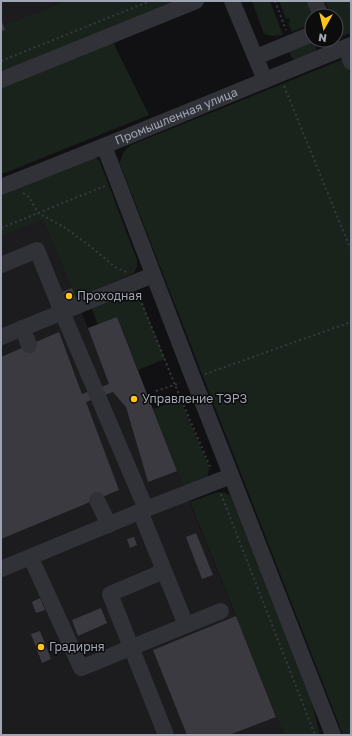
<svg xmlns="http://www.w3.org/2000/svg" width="352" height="736" font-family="'Golos Text',sans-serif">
<rect width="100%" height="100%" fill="#111012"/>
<g fill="#1c1c1f">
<polygon points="1,1 67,1 4,25 5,30 1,32"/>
<polygon points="43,220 88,328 117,317 177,471 284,735 1,735 1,237"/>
</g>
<g fill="#1a221c">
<polygon points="67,1 184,1 1,76 1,32 5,30 3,25"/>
<polygon points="252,1 270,1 283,35 272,36 264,34"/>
<path d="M 279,1 L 307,1 L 313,16 L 312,16 L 312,21 C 306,27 299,29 292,32 L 288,23 L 290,22 L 289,18 L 286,19 Z"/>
<polygon points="325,1 351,1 351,33 340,37 336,27 336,16 331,16"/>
<polygon points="112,40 149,115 10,171 1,174 1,85"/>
<path d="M 313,42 L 316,48 L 315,51 L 295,60 C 291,57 290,56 290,51 Z"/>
<path d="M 341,60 C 347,62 349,70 351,76 L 351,735 L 343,735 L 120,164 C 121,155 124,150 131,145 Z"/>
<path d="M 93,158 C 97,158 98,159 100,162 L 137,260 L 137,267 L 134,273 L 76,299 L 43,220 L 1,237 L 1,196 Z"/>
<path d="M 131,291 C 136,292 138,295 141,300 L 165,359 L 138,370 L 117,317 L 98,325 L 90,304 Z"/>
<polygon points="180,399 209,467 208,476 203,482 184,489 153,409"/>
<path d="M 221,492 C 227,493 230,494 232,500 L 311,699 L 320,735 L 284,735 L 190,502 L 215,493 Z"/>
</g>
<g fill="#3a3a40">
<polygon points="1,19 5,30 1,32"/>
<polygon points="72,288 76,299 66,303 62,292"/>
<polygon points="117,317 177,471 148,482 126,407 113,392 86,402 119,490 1,539 1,357 59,332 82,394 109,384 88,328"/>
<polygon points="196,533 213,575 202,579 186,537"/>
<polygon points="134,537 137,545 130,548 127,539"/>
<polygon points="40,598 45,610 36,613 32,602"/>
<polygon points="101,608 107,623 78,636 72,620"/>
<polygon points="236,616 276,717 229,735 187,735 153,650"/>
<polygon points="40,631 51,659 42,663 31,634"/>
</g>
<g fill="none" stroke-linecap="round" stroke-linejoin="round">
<g stroke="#37393f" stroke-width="2" stroke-dasharray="2 3" stroke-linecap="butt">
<polyline points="275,1 286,30"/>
<polyline points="1,61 150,1"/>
<polyline points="284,86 351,250"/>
<polyline points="23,193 29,197 38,213 64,227 90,246 115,267 126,272"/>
<polyline points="1,228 105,186 105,187"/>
<polyline points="138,294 175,385 211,469"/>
<polyline points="205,374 351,322"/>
<polyline points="156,391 180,383"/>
<polyline points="221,494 315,735"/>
</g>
<g stroke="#313238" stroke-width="16">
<polyline points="232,1 265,80"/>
<polyline points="315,1 321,16"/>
<polyline points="346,48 351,62"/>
<polyline points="256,57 312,34"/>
<polyline points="1,80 196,1"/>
<polyline points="104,146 193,378 333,735"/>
<path id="s1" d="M 1,187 L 104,146 L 351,45"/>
<polyline points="1,265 37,250 62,312 146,509"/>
<polyline points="22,328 29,345"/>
<polyline points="1,337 153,275"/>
<polyline points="97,500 109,525"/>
<polyline points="140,511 186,625"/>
<polyline points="31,558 81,668 221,611"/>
<polyline points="1,569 146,509 231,476"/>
<polyline points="164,571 110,594 166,735"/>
</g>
</g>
<g fill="#ffc41c" stroke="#0c0c0d" stroke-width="1.5">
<circle cx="69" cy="296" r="4"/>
<circle cx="134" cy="399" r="4"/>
<circle cx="41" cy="647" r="4"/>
</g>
<g text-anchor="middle" stroke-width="3" stroke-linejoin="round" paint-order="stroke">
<g font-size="12" fill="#a0a5b4" stroke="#0c0c0d">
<text dy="4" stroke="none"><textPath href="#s1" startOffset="189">Промышленная улица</textPath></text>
</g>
<g font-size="12" fill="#a0a5b4" stroke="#0c0c0d" text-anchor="start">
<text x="77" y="300">Проходная</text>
<text x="142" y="403">Управление ТЭРЗ</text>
<text x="49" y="651">Градирня</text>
</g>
</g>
<rect width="352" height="736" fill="none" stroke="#a0a5b4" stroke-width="4"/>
<g transform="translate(324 28) rotate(188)"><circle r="19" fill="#0c0c0d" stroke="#474950"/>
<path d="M0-3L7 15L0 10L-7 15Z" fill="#ffc41c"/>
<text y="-6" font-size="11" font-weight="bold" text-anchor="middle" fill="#a0a5b4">N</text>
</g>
</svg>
